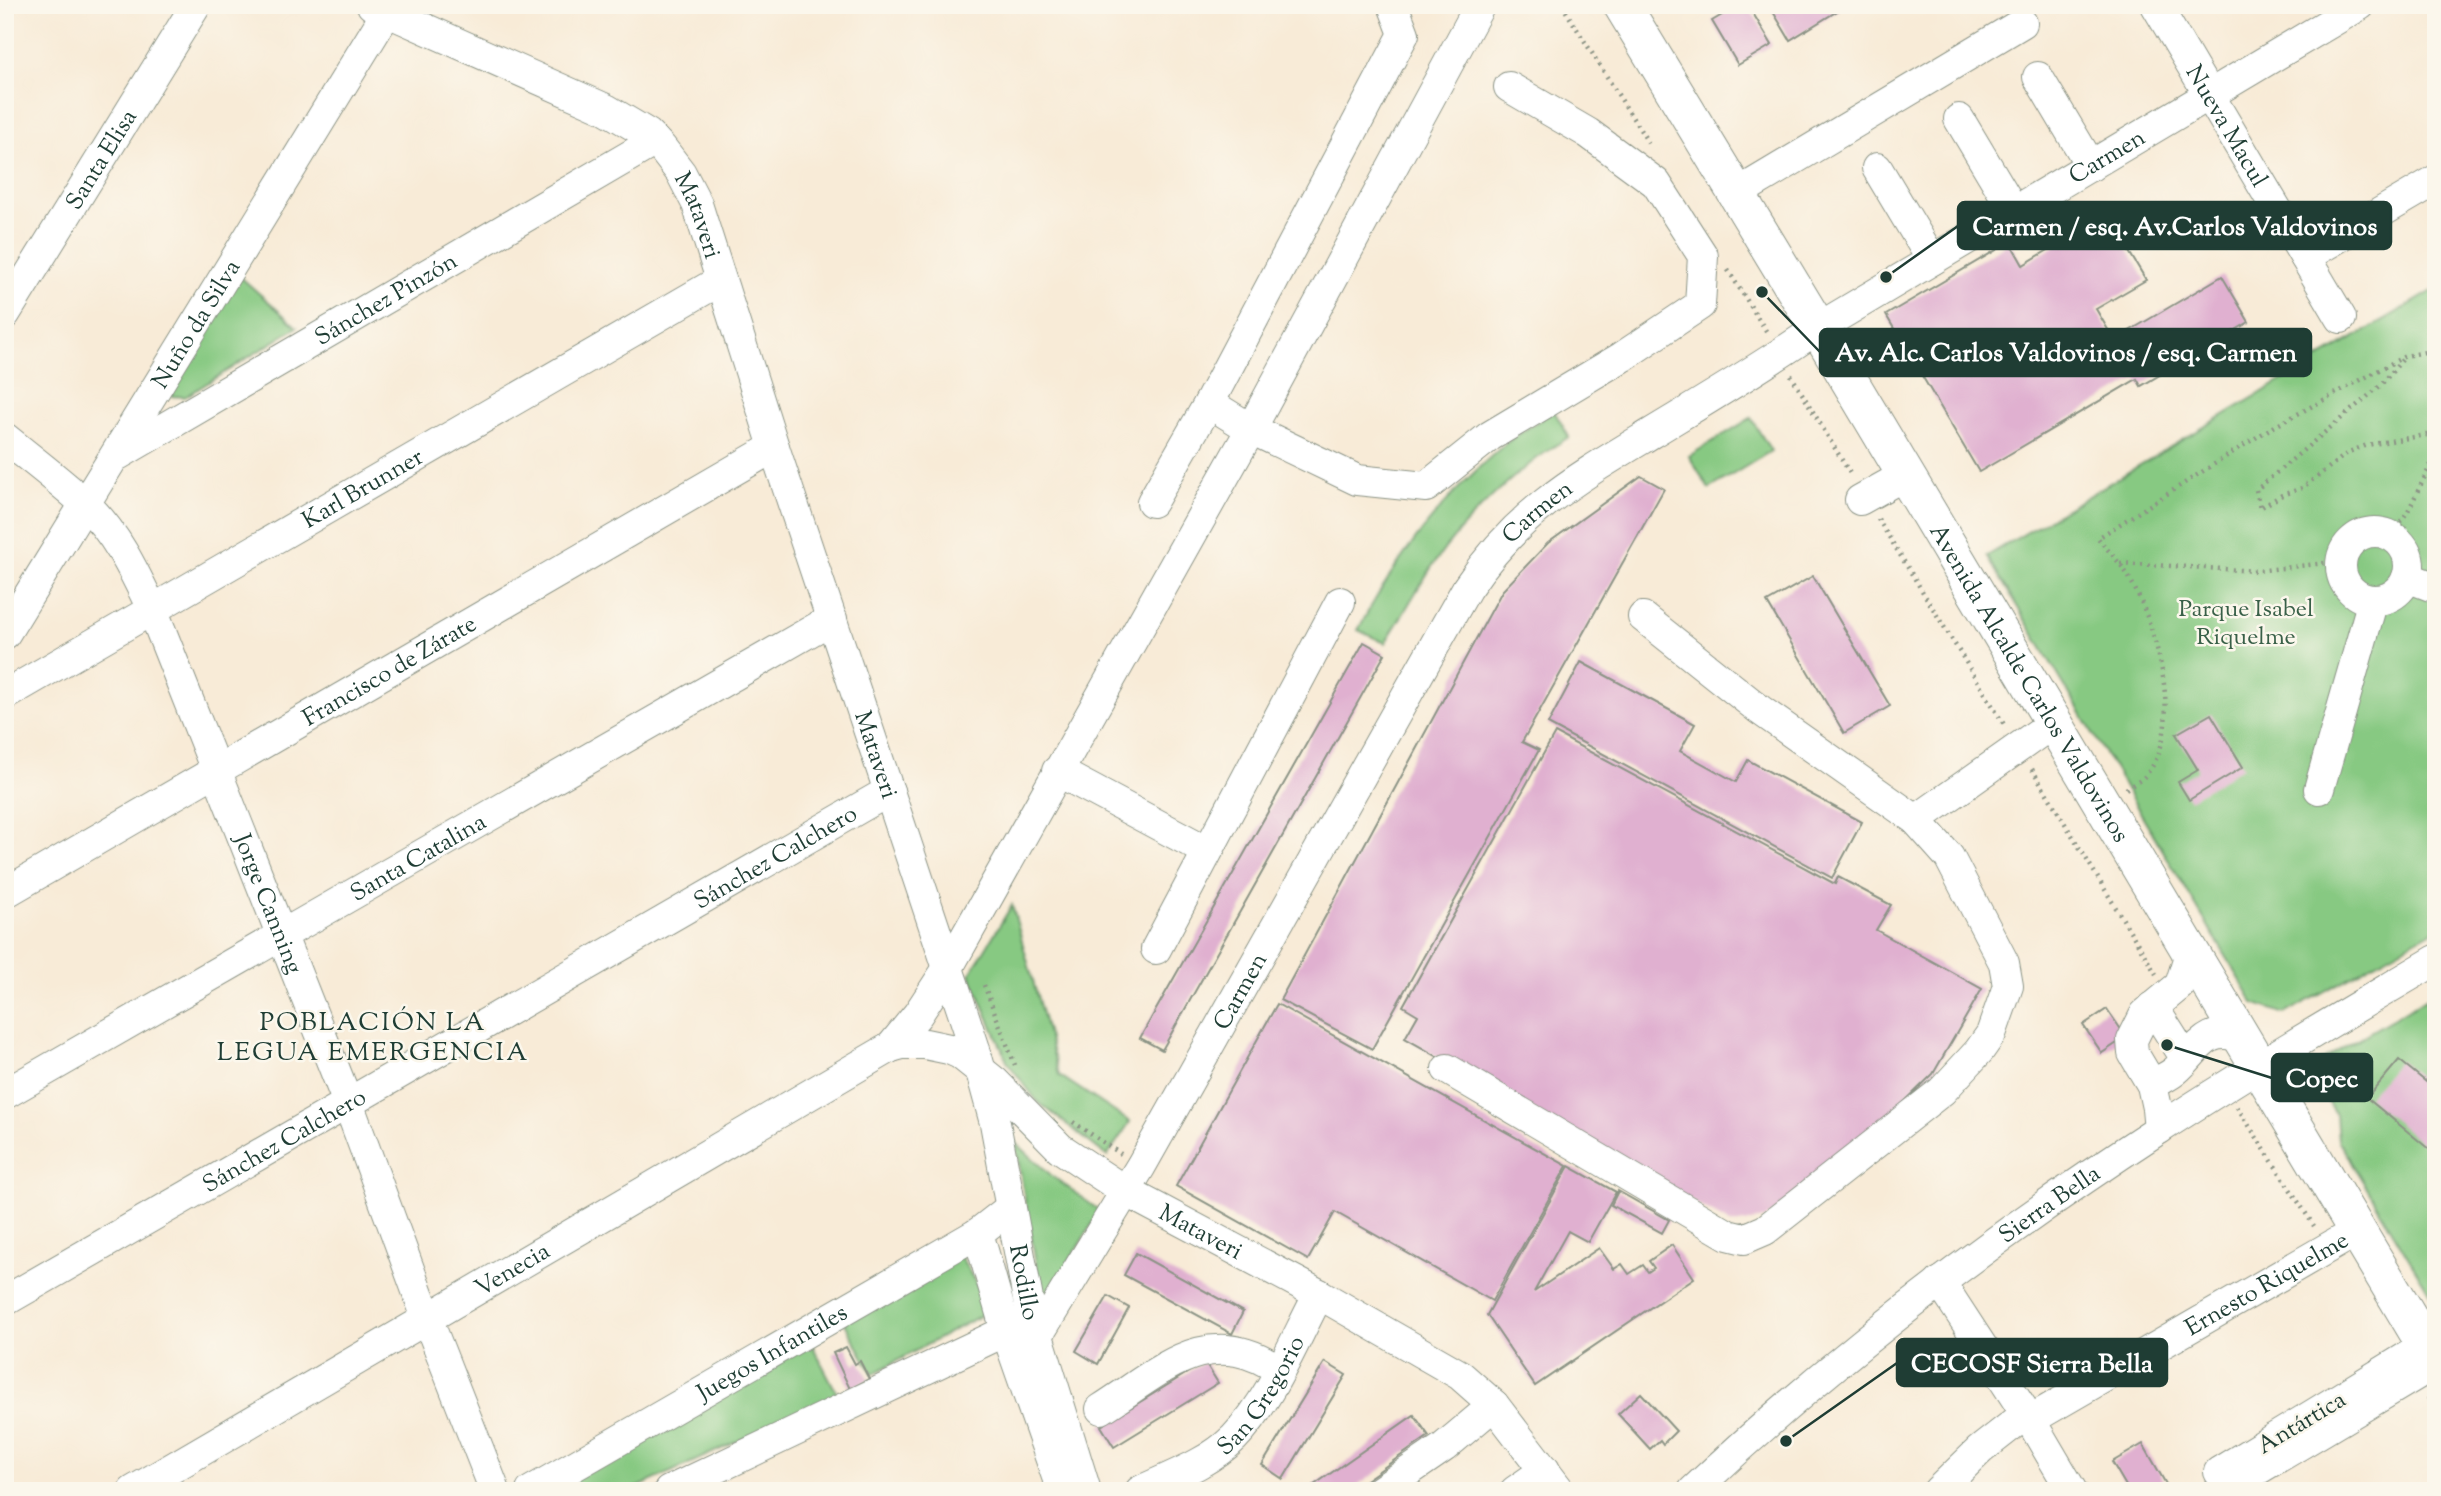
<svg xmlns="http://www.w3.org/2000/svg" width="2441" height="1496" font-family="'Sorts Mill Goudy',serif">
<rect width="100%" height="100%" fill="#fbf7ec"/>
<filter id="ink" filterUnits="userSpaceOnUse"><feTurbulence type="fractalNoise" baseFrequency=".0143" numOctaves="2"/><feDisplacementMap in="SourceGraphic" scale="14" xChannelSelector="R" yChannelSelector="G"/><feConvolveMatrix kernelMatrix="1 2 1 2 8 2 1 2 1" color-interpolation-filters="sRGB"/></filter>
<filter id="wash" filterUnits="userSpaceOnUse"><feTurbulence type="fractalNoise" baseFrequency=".00686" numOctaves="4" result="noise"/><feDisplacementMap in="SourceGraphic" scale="28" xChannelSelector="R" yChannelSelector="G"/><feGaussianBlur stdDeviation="1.57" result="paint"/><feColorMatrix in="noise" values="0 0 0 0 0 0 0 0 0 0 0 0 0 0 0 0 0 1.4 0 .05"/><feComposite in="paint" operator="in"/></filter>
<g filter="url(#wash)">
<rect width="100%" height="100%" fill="#f8ebd7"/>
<g fill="#87c982" stroke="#53835b" stroke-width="2">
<polygon points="236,273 297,327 185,397 172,396 171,381"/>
<polygon points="2436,289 2436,929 2284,1014 2254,1003 1987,556"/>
<path d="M 1554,411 L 1569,437 C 1520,466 1465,518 1433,565 C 1416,591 1401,618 1385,643 L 1358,630 C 1395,560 1444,496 1505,444 C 1520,432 1538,422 1554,411 Z"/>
<polygon points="1751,418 1771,451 1709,489 1689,456"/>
<polygon points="1012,905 1059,1075 1130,1122 1107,1156 1037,1101 1008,1063 970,974"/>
<polygon points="2436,993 2436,1304 2338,1140 2336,1115 2316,1082 2316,1064"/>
<polygon points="1015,1142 1051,1175 1100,1211 1043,1304"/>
<polygon points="960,1255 991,1310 873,1374 843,1320"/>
<polygon points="810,1341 838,1395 630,1491 547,1491"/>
</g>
<g id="blocks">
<g fill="#e0b0d0">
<polygon points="1739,5 1748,5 1772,45 1738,65 1712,21"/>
<polygon points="1769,5 1847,5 1790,40"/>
<polygon points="2107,215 2146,280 2096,309 2114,340 2222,276 2249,322 2141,386 2137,379 1979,472 1886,315 2010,242 2023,265"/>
<polygon points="1641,476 1664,489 1522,742 1539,750 1372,1049 1280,1000 1502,591 1548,543"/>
<polygon points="1813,576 1890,706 1844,733 1767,602"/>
<polygon points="1364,642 1385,654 1162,1050 1140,1038"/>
<polygon points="1581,662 1695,724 1680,751 1736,782 1748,760 1862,822 1832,878 1548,724"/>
<polygon points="2211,714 2243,767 2189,800 2178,782 2198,770 2176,734"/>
<polygon points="1555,733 1835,884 1838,877 1891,905 1876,930 1982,989 1933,1074 1830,1174 1765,1219 1732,1224 1405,1038 1418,1015 1403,1006"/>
<polygon points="1277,1004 1567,1166 1492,1301 1335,1212 1308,1260 1176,1186"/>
<polygon points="2107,1009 2126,1037 2102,1053 2083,1025"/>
<polygon points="2399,1060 2436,1090 2436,1155 2367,1098"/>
<polygon points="1569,1166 1616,1192 1588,1242 1568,1231 1534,1292 1599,1248 1614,1269 1622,1264 1629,1274 1643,1265 1648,1272 1654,1268 1649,1261 1672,1245 1694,1278 1535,1386 1487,1315"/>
<polygon points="1618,1191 1669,1220 1662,1233 1611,1205"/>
<polygon points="1136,1253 1243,1312 1232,1334 1124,1275"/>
<polygon points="1108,1296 1129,1308 1098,1364 1076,1351"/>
<polygon points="846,1347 855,1364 860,1361 869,1379 850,1389 833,1353"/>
<polygon points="1205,1362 1218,1383 1114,1447 1101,1426"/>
<polygon points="1325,1362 1346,1375 1283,1479 1262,1465"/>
<polygon points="1641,1393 1676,1431 1663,1444 1660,1440 1650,1449 1618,1414"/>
<polygon points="1414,1415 1429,1436 1350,1491 1318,1491 1314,1485"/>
<polygon points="2143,1444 2170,1491 2129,1491 2112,1462"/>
</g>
</g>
</g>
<g filter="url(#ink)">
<use href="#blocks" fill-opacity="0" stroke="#8c9486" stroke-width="2"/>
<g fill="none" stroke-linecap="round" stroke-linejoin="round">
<defs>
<g id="minor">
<path id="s1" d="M 372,5 L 606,109 L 648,134 L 661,147 L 681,173 L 697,204 L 774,447 L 974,1046 L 995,1123 L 1030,1310 L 1086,1491"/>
<path id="s2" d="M 2156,5 L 2341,318"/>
<polyline points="2038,77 2091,166"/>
<polyline points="1959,119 2014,211"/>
<polyline points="1877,168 1932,260"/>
<polyline points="1736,194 2022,23"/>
<polyline points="2305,257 2436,180"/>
<path id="s3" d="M 5,314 L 196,5"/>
<polyline points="1209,403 1251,429 1357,480 1426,487 1490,436 1622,357 1700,305 1703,256 1656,183 1588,133 1509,87"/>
<path id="s4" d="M 5,438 C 31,459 59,480 84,503 C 116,532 135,573 153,611 L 348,1103 L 427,1318 L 495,1491"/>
<path id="s5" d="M 118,455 L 655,141"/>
<polyline points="1860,500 1905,475"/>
<polyline points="1152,502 1209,403 1404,34 1393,5"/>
<circle cx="2375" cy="566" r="34"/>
<polyline points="2407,577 2436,588"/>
<polyline points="1643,617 1760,710 1916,820"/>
<path id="s6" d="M 5,634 L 387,12"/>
<path id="s7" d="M 5,695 L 721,280"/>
<polyline points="1057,771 1207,851"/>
<polyline points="2319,789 2373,600"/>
<path id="s8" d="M 5,893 L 774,447"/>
<polyline points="1156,949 1340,602"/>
<polyline points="2153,1007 2186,1059"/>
<polyline points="891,1047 918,1014 948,968 1251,429 1480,5"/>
<polyline points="1447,1069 1728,1235 1744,1239 1765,1230 1942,1091 1979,1051 1991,1034 2008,986 2004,963 1949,857 1916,820 2053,723"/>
<path d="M 2152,1085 C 2159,1080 2170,1076 2176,1070 C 2199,1050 2205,1025 2241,1037"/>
<path id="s9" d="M 5,1094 L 832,619"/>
<polyline points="2159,1129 2157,1108 2152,1085 2133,1053 2132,1040 2145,1014 2180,985 2190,953"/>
<polyline points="978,1233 1006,1331 1062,1491"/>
<polyline points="1940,1282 2032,1423 2072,1491"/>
<path id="s10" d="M 5,1301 L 889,791"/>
<path id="s11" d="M 1037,1337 L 1141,1166 L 1467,588 C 1518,512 1574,480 1650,434 C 1706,400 1764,366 1818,328 L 2360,5"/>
<polyline points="2425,1346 2219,1472 2229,1487 2436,1363"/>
<path d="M 1101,1409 C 1161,1371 1208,1321 1279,1370"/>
<path id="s12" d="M 2030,1420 L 2357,1231"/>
<path id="s13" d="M 133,1491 L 891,1047 L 902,1044 L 925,1044 L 949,1049 L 960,1054 L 995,1082 L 1060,1148 L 1125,1191 L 1319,1294 L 1460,1375 L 1494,1405 L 1560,1491"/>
<path id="s14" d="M 531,1491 L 978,1233 L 1010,1208"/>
<polyline points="669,1491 1006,1331"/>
<path id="s15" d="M 1140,1491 C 1172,1476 1209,1463 1234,1438 C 1271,1400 1294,1341 1319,1294"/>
<polyline points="1380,1491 1444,1447 1494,1405"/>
<polyline points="1515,1491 1545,1470"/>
<path id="s16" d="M 1693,1491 C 1836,1356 1992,1238 2156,1131 C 2247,1071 2342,1016 2436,960"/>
<polyline points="1938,1491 1980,1450 2026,1414"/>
</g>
<g id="major">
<path id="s17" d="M 1622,5 L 1818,328 L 2436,1363"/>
</g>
</defs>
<use href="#minor" stroke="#8c9486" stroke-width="32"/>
<use href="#major" stroke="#8c9486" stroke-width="39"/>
<g stroke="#8c9486" stroke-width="4.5" stroke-dasharray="2 5" stroke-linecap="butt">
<polyline points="1562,5 1649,144"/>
<polyline points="1728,270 1768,334"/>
<polyline points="2402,360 2380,386 2256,490 2260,508 2282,495 2302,488 2349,452 2367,445 2426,435 2436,438"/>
<polyline points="1791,375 1851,475"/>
<polyline points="1878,519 2005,726"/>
<polyline points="2383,534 2402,520 2408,511 2436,454"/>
<polyline points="2120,563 2257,571 2342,561"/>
<polyline points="2032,769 2156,974"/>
<path d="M 2126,789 C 2132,785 2140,781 2144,777 C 2187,732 2157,628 2131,581 C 2123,565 2109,552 2098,538 L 2268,430 L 2405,356 L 2436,350"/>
<polyline points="984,985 1015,1065"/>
<polyline points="2237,1107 2314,1226"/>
<polyline points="1073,1122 1121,1154"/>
<polyline points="2428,1397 2436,1410"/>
</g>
<use href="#minor" stroke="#fff" stroke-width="30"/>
<use href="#major" stroke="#fff" stroke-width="37"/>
</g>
</g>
<g text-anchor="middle" stroke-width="5" stroke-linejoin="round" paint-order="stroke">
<g font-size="24" fill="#1f3d34" stroke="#fbf7ec">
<text dy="8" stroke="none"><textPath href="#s2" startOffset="140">Nueva Macul</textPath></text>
<text dy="8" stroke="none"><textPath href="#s11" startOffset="1640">Carmen</textPath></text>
<text dy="8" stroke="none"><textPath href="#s3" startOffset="182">Santa Elisa</textPath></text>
<text dy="8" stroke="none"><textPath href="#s1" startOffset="402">Mataveri</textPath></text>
<text dy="8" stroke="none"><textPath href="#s5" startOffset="310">Sánchez Pinzón</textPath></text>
<text dy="8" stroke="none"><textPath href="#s6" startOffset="364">Nuño da Silva</textPath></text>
<text dy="8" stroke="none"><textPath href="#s7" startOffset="413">Karl Brunner</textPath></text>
<text dy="8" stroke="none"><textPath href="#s11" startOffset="968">Carmen</textPath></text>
<text dy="8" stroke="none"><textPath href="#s8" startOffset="444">Francisco de Zárate</textPath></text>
<text dy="8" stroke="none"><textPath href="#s17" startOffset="791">Avenida Alcalde Carlos Valdovinos</textPath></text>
<text dy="8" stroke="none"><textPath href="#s1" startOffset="970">Mataveri</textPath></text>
<text dy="8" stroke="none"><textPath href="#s9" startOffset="476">Santa Catalina</textPath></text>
<text dy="8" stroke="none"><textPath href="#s10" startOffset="889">Sánchez Calchero</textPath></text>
<text dy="8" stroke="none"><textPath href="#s4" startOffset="546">Jorge Canning</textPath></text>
<text dy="8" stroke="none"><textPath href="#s11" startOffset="401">Carmen</textPath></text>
<text dy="8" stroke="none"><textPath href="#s10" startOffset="322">Sánchez Calchero</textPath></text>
<text dy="8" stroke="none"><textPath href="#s16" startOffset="458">Sierra Bella</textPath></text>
<text dy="8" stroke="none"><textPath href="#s13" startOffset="1251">Mataveri</textPath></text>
<text dy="8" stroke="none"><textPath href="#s13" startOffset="439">Venecia</textPath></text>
<text dy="8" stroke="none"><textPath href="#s1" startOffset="1519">Rodillo</textPath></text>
<text dy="8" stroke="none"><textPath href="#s12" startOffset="273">Ernesto Riquelme</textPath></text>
<text dy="8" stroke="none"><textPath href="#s14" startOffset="278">Juegos Infantiles</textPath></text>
<text dy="8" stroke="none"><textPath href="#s15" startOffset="159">San Gregorio</textPath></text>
<text transform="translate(2301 1422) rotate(-31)" y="8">Antártica</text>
</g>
<g font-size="24" fill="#396048" stroke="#fbf7ec">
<text x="2246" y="616">Parque Isabel<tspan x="2246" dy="28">Riquelme</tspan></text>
</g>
<g font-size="26" letter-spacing="2" fill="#1f3d34" stroke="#fbf7ec">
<text x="373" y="1030">POBLACIÓN LA<tspan x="373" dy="30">LEGUA EMERGENCIA</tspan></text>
</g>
</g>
<path fill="none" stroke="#1f3d34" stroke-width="2.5" d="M1886 277L1958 226M1762 292L1820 352M2167 1045L2272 1078M1786 1441L1897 1363"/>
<g fill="#1f3d34" stroke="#fbf7ec" stroke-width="2.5">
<circle cx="1886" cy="277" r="7"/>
<circle cx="1762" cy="292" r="7"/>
<circle cx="2167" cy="1045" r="7"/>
<circle cx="1786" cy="1441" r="7"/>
</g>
<g fill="#1f3d34" stroke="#1f3d34" stroke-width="2.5">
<rect x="1958" y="202" width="433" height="47" rx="7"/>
<rect x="1820" y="329" width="491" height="47" rx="7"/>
<rect x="2272" y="1054" width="100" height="47" rx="7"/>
<rect x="1897" y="1339" width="270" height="47" rx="7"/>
</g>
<g font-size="26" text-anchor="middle" font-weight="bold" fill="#fff">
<text x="2175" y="235">Carmen / esq. Av.Carlos Valdovinos</text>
<text x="2066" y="361">Av. Alc. Carlos Valdovinos / esq. Carmen</text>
<text x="2322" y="1087">Copec</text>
<text x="2032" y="1372">CECOSF Sierra Bella</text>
</g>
<rect width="2441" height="1496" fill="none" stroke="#fbf7ec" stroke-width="28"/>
</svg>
